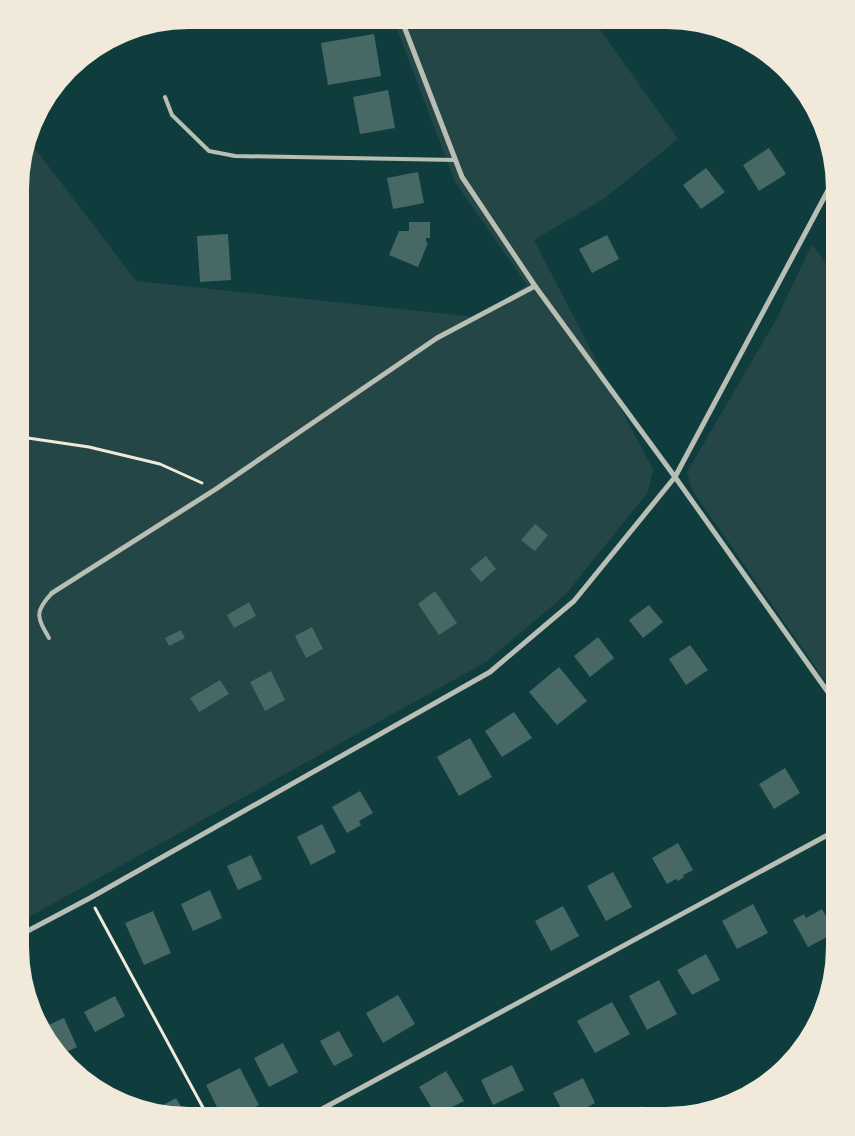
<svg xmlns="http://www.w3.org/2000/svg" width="855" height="1136" font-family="Poppins,sans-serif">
<rect width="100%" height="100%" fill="#0f3d3e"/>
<g fill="#244646">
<polygon points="394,21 594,21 678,139 605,198 534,240 653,470 648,492 565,595 486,662 20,922 21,166 30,142 136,281 476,317 527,285 455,182"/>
<polygon points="812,244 835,277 835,695 692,490 687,472 777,318"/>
</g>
<g fill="#486865">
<polygon points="374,34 381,76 328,85 321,43"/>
<polygon points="388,90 395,128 360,134 353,97"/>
<polygon points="769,148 786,174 759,191 743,165"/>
<polygon points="706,168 725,192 701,209 683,185"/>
<polygon points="418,172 424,203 393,209 387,178"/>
<polygon points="409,222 430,222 430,238 426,238 426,242 428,243 418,267 389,255 399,231 409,231"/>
<polygon points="228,234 231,280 200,282 197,236"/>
<polygon points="607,235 619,259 592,273 579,249"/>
<polygon points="535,524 548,535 535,551 521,540"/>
<polygon points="486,556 496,569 481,582 470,569"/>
<polygon points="435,591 457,623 439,635 418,604"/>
<polygon points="249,602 256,616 234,628 227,615"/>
<polygon points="649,605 663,622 643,638 629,620"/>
<polygon points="312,627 323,649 306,658 295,636"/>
<polygon points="181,630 185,638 169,646 165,638"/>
<polygon points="598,637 614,658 590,677 574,656"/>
<polygon points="690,645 708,670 686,685 669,659"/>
<polygon points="559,667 587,701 557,725 529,692"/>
<polygon points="271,671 285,700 265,711 250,682"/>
<polygon points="220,680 229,694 199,712 190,698"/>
<polygon points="514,712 532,738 502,757 485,731"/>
<polygon points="470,738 492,777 459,796 437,757"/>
<polygon points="785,768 800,793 774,809 759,784"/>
<polygon points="360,791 373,813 359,821 361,825 347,833 332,807"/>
<polygon points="322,824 336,852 311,865 297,837"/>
<polygon points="678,843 693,870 683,875 684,877 678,881 676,879 667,884 652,858"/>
<polygon points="251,855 262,879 238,890 227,866"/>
<polygon points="613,872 632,907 606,921 587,886"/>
<polygon points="210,890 222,918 193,931 181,904"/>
<polygon points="753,904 768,933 737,949 722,921"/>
<polygon points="563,906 579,936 551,951 535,921"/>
<polygon points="822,909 835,933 808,947 793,920 804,914 806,918"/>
<polygon points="153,911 171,953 144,965 125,923"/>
<polygon points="706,954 720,980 692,995 677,970"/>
<polygon points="659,980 677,1014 647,1030 629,996"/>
<polygon points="398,995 415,1024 383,1043 366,1013"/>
<polygon points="115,996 125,1016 95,1032 84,1012"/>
<polygon points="612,1002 630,1034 595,1053 577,1021"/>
<polygon points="64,1018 77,1047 64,1053 42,1028"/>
<polygon points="339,1031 353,1056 334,1066 320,1041"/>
<polygon points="283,1043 298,1072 269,1087 254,1058"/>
<polygon points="512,1065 524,1090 493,1105 481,1080"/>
<polygon points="240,1068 259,1105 240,1115 221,1115 206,1085"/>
<polygon points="446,1071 464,1101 436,1115 419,1087"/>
<polygon points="583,1078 595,1103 571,1116 565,1116 553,1093"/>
<polygon points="176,1098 186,1115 167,1115 154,1110"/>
<polygon points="642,1106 648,1116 631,1116 630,1114"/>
</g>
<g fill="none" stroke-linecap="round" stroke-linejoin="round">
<g stroke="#f1e9da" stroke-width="3">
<polyline points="21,437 89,447 160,464 202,483"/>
<polyline points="95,908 207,1115"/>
</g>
<g stroke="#b8beb3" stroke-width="4">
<polyline points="165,97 172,115 209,151 235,156 455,160"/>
<path d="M 49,638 C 37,617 34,612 52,593"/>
</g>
<g stroke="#b8beb3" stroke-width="5">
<polyline points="402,21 462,177 535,286 675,477 835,702"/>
<polyline points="52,593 216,489 437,338 535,286"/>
<polyline points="20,935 90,898 490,672 574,601 675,477 833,181"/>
<polyline points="311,1115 835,831"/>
</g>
</g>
<path d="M0 0H855V1136H0ZM189 29H666A160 160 0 0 1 826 189V947A160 160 0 0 1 666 1107H189A160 160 0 0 1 29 947V189A160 160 0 0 1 189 29Z" fill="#f1e9da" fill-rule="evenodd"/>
</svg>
